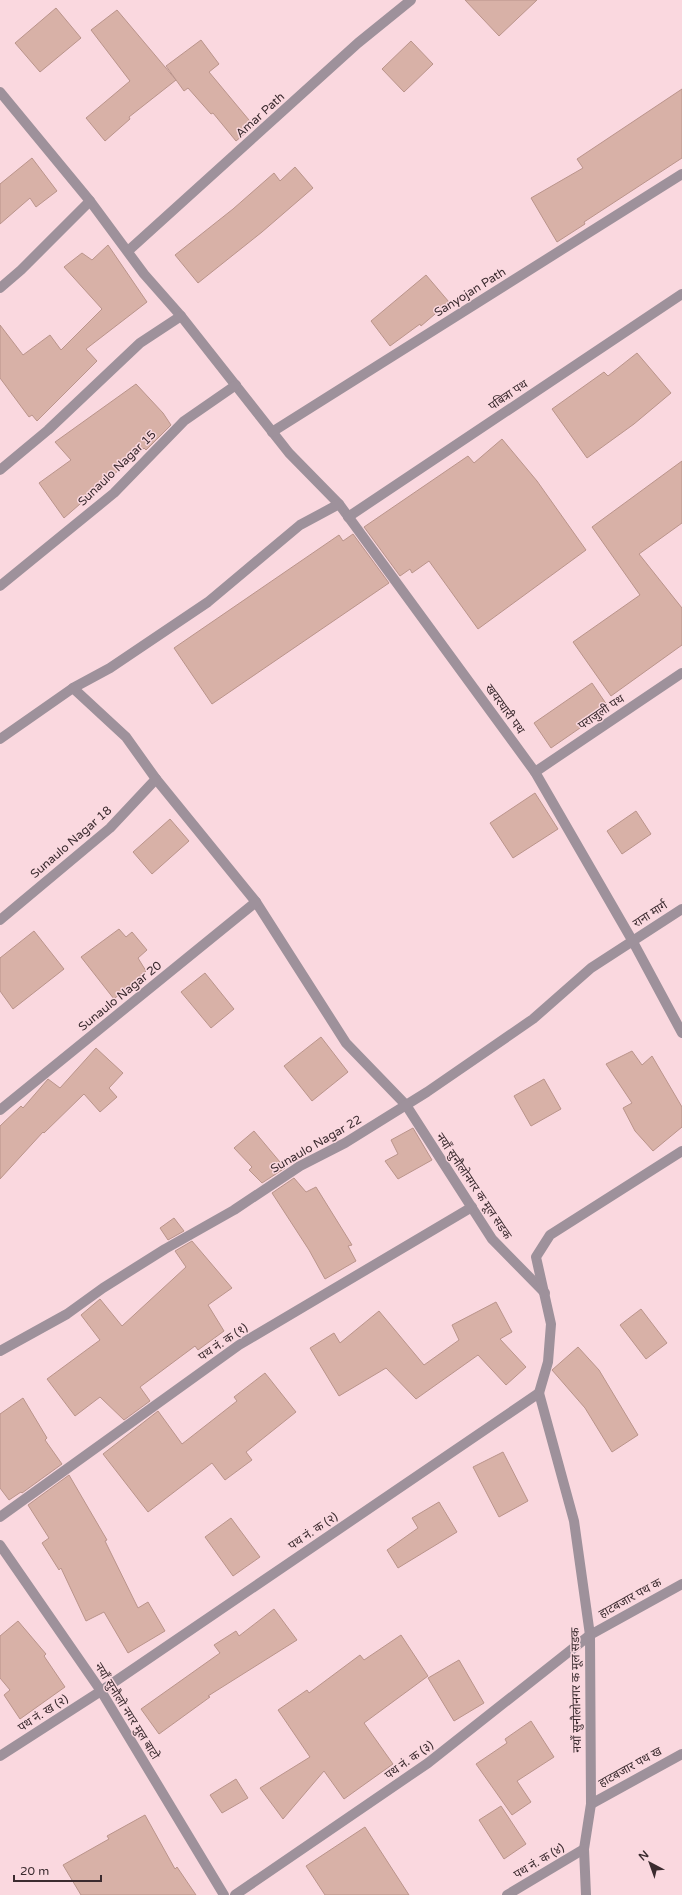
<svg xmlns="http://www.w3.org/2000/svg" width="682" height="1895" font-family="'Varela Round','Noto Sans Devanagari',sans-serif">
<rect width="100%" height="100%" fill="#fad8df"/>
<g fill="#d8b1a7" stroke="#ba948b">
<polygon points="465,0 537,0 499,36"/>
<polygon points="56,8 81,38 40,72 15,43"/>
<polygon points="117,10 176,80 129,117 130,119 105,141 86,118 130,81 91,30"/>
<polygon points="201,40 219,64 209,72 254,126 236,141 213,113 211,114 188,88 184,91 166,66"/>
<polygon points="411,41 433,64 404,92 382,69"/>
<polygon points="682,89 682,158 584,222 585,224 557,242 531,198 583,168 577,159"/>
<polygon points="32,158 57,191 36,207 30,198 0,224 0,184"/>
<polygon points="295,167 313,188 262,232 198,283 175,255 233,209 274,173 280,181"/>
<polygon points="108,245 147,302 86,349 97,361 37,421 32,415 29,417 0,378 0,325 23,355 50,335 61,350 102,309 64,267 82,253 92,260"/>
<polygon points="426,275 449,302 421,326 420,324 390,346 371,321"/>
<polygon points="637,353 671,393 634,424 587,458 552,409 604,372 608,376"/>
<polygon points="136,384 163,413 171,425 146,450 144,448 64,518 39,483 71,460 55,442"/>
<polygon points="502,439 537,481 586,550 478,629 429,561 412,573 410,569 400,576 364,527 468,456 474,463"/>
<polygon points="682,461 682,523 639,554 682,608 682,645 611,696 573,642 640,595 592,527"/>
<polygon points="353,534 389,583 212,704 174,648 339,535 343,541"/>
<polygon points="592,683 609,708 551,748 534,723"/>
<polygon points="535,793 558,829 513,858 490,823"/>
<polygon points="636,811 651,834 622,854 607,831"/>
<polygon points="170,819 189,841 152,874 133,852"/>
<polygon points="119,929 126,937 132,932 147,950 138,958 146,971 114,999 81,957"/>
<polygon points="34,931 64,969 13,1009 0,991 0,958"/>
<polygon points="205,973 234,1009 211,1028 181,992"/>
<polygon points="321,1037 348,1072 312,1101 284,1066"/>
<polygon points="96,1048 123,1073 109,1088 117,1097 100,1112 84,1094 44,1133 43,1132 0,1179 0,1126 21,1106 23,1108 48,1079 60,1088"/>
<polygon points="632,1051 642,1065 652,1056 682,1107 682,1127 653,1151 635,1131 623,1108 632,1103 606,1064"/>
<polygon points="544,1079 561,1109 531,1126 514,1096"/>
<polygon points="413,1128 432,1160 398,1179 385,1161 398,1154 391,1140"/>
<polygon points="254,1131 285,1168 262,1183 249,1170 252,1167 234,1148"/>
<polygon points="294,1178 306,1192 316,1187 352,1245 348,1246 356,1261 325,1279 309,1250 272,1193"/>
<polygon points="174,1218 184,1231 168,1240 160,1228"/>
<polygon points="192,1241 232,1288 208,1305 224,1331 198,1350 195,1346 140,1387 150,1401 124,1420 100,1397 75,1416 47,1379 100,1340 81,1315 100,1299 122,1326 186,1267 175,1251"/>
<polygon points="496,1302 512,1332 500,1339 526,1367 506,1385 478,1355 416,1399 386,1368 339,1396 310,1348 334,1333 340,1343 379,1311 424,1365 459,1340 452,1325"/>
<polygon points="641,1309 667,1343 646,1359 620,1325"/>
<polygon points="578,1347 599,1370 638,1435 612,1452 585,1408 552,1370"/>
<polygon points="265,1373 296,1412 246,1452 252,1460 225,1480 212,1463 148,1512 103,1454 158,1411 182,1444 237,1401 234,1397"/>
<polygon points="23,1398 47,1438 45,1440 62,1464 22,1493 21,1492 9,1500 0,1488 0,1414"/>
<polygon points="503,1452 528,1501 499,1517 473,1467"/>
<polygon points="69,1475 107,1540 105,1541 138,1608 148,1602 165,1631 128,1653 104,1612 86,1621 61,1568 59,1570 42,1543 49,1538 28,1505"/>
<polygon points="439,1502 457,1532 398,1568 387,1550 418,1528 412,1518"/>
<polygon points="231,1518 260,1557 233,1576 205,1537"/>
<polygon points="274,1609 297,1640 208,1696 210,1697 159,1734 141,1709 220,1653 214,1645 236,1631 239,1636"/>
<polygon points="18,1621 46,1654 44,1656 65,1687 20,1719 4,1695 10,1690 0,1678 0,1636"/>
<polygon points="401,1635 428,1676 364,1723 393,1764 344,1799 324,1771 283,1819 260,1788 310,1757 278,1710 307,1690 309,1693 360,1655 364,1660"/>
<polygon points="459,1660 484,1703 454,1721 428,1678"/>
<polygon points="531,1721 554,1757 517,1781 531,1802 512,1815 476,1764 507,1743 505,1739"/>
<polygon points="236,1779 248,1798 222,1813 210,1795"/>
<polygon points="501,1806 526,1844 504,1859 479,1820"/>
<polygon points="145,1815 175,1869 177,1867 196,1895 81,1895 63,1865 109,1839 107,1836"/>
<polygon points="365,1827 409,1895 325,1895 306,1866"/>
</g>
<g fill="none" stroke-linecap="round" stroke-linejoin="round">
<g stroke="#9e919b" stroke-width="10">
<polyline points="0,92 90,201 144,274 181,316 289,453 339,504 535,772 632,940 682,1033"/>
<polyline points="128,251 358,43 411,0"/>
<polyline points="0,288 21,270 90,201"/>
<polyline points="272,432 682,174"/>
<polyline points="0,470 48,430 140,343 181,316"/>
<polyline points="348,517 682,294"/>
<polyline points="0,586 114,493 184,421 236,385"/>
<polyline points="73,688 126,737 156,779 256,902 346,1043 406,1105 492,1239 545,1293"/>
<polyline points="0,739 73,688 110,668 208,602 300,525 339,504"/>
<polyline points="535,772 682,673"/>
<polyline points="0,920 110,828 156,779"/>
<polyline points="0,1110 256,902"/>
<polyline points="0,1351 67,1314 103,1288 165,1249 234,1210 300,1166 345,1143 427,1092 533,1019 591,968 682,909"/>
<polyline points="539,1393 574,1521 590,1635 591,1804 584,1849 586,1895"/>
<polyline points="539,1393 548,1362 551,1324 536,1257 550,1235 682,1151"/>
<polyline points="0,1517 239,1345 472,1207"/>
<polyline points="0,1545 101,1691 224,1895"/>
<polyline points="0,1756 101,1691 539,1393"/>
<polyline points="591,1804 682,1754"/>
<polyline points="235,1895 428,1763 590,1635 682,1584"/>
<polyline points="507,1895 584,1849"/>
</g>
</g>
<g text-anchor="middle" stroke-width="3" stroke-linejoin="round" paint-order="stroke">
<g font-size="12" fill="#3b2b2f" stroke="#fad8df">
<text transform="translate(260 115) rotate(-42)" y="4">Amar Path</text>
<text transform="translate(470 292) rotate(-32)" y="4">Sanyojan Path</text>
<text transform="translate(508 395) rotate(-34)" y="4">पबित्रा पथ</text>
<text transform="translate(117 468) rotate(-44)" y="4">Sunaulo Nagar 15</text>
<text transform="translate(505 709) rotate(54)" y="4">खयरघारी पथ</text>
<text transform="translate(601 712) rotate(-34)" y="4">पराजुली पथ</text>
<text transform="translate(71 842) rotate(-41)" y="4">Sunaulo Nagar 18</text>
<text transform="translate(650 914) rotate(-33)" y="4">राना मार्ग</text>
<text transform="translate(120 996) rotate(-39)" y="4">Sunaulo Nagar 20</text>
<text transform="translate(316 1144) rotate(-30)" y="4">Sunaulo Nagar 22</text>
<text transform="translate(474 1186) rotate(56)" y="4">नयाँ सुनौलोनगर क मूल सडक</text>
<text transform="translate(223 1342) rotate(-34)" y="4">पथ नं. क (१)</text>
<text transform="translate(313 1531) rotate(-34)" y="4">पथ नं. क (२)</text>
<text transform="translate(630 1598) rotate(-29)" y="4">हाटबजार पथ क</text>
<text transform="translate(576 1690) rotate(-91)" y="4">नयाँ सुनौलोनगर क मूल सडक</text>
<text transform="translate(127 1711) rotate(58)" y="4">नयाँ सुनौलो नगर मुल बाटो</text>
<text transform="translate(43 1713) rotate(-33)" y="4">पथ नं. ख (२)</text>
<text transform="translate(409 1760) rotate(-36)" y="4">पथ नं. क (३)</text>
<text transform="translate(630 1767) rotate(-29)" y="4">हाटबजार पथ ख</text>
<text transform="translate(539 1861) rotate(-31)" y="4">पथ नं. क (४)</text>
</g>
</g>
<g transform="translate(650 1863) rotate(319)" stroke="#fad8df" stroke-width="3" paint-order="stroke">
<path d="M0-3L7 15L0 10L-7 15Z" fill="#3b2b2f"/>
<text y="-6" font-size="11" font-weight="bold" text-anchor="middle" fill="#3b2b2f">N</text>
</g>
<path d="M14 1875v6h87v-6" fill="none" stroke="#3b2b2f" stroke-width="2"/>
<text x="20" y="1875" font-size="12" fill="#3b2b2f" stroke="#fad8df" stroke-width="3" paint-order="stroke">20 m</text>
</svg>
